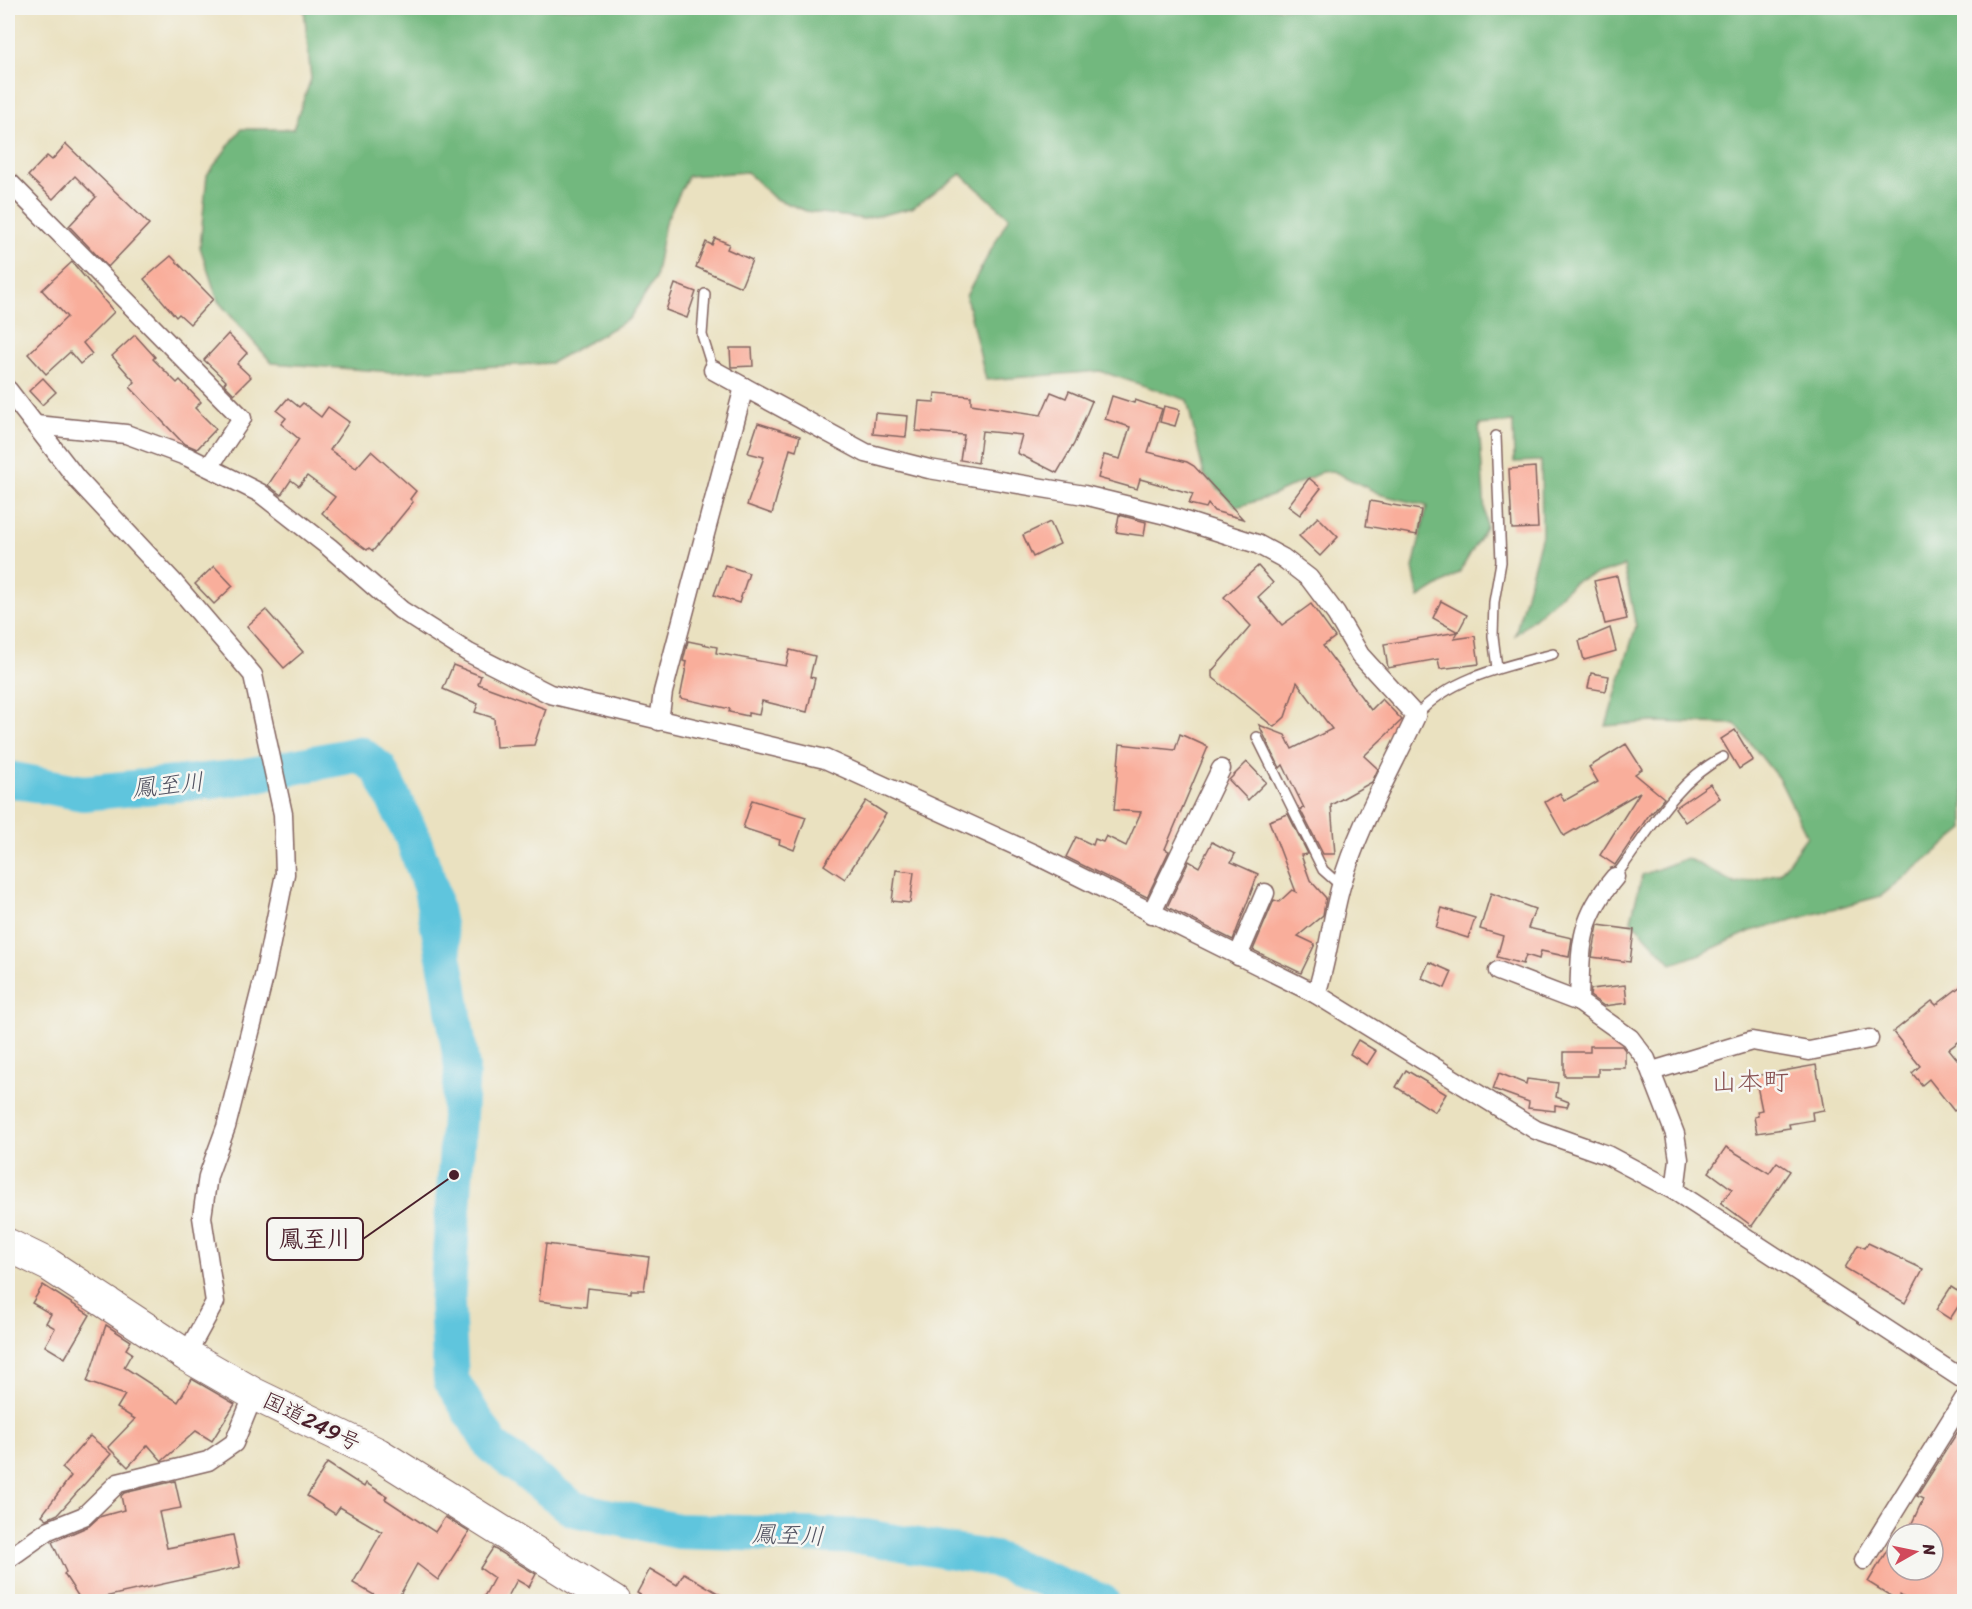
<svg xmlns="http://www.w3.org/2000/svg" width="1972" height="1609" font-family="Sriracha,'Klee One',sans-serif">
<rect width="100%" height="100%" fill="#f6f6f2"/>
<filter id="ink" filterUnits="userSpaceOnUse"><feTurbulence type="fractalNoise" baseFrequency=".0167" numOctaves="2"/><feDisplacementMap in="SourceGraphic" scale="12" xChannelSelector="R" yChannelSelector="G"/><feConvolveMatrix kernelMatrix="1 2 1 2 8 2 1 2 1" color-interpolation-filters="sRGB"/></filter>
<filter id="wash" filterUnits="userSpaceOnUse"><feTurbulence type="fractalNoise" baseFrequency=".008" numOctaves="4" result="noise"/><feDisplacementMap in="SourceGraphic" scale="24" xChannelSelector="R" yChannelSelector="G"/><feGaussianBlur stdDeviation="1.35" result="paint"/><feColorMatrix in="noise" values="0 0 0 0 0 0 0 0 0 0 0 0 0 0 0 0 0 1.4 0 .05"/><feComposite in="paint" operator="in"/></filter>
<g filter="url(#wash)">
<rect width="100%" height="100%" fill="#eae1c0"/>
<polygon fill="#72b87e" stroke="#5e6c54" stroke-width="1.5" points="304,8 1964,8 1964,829 1881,896 1751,931 1703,953 1672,964 1631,920 1642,875 1687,858 1736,884 1780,873 1807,836 1779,779 1735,724 1653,722 1606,726 1636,626 1624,566 1576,581 1515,635 1542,535 1541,461 1514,462 1513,422 1479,425 1486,527 1459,573 1419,598 1413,568 1427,506 1382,495 1333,471 1322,472 1269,497 1237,507 1204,475 1187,400 1100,371 986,380 966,296 1009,217 961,174 912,208 864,219 806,211 774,198 747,172 688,176 665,223 655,279 629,319 551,363 393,372 272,363 218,301 200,247 207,175 241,129 293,129 311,79"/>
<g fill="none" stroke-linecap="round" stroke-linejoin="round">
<polyline stroke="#5fc5dd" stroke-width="36" points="8,779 83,793 236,778 360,754 379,769 412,836 431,889 449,983 462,1068 447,1304 451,1380 492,1446 574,1509 678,1531 865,1537 994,1559 1102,1602"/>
</g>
<g id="blocks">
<g fill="#f9ae9b">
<polygon points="66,144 149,224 108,267 69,226 96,197 75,176 53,199 28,176 47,156 52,160"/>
<polygon points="715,238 729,244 727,249 752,260 741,287 696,267 706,242 712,245"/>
<polygon points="171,256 213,299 190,324 179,314 176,317 144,279"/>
<polygon points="72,262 114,312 83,343 92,354 80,364 70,352 46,374 28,354 67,317 42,290"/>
<polygon points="675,284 696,292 687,318 666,310"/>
<polygon points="228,334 247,353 237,364 251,377 234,394 224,384 226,381 204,360"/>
<polygon points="135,335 155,357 153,359 177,383 180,380 201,402 195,408 216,429 197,449 183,443 130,387 135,382 112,356"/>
<polygon points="730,348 752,348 753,366 731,367"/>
<polygon points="43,378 56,392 42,405 29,391"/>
<polygon points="1069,391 1092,401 1074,444 1057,473 1017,453 1022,435 982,431 978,463 960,460 964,435 916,431 919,401 934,402 935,393 971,396 971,404 1041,415 1051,392 1066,398"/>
<polygon points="1112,396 1134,403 1135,400 1162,409 1148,452 1187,462 1194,466 1243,519 1214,511 1208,504 1206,508 1189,504 1193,494 1140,479 1137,489 1098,478 1104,455 1120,459 1130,427 1105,419"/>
<polygon points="288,398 299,407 303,403 321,417 328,407 349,422 330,450 356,468 371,451 416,491 410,499 413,502 373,551 369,548 367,550 353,540 322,513 335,497 307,476 299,486 291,480 281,495 268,485 299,439 281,424 286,418 277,411"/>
<polygon points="1164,406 1180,410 1175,426 1160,422"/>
<polygon points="875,413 908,416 906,437 873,434"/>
<polygon points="758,423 800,436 796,451 790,449 772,514 747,505 764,457 748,453"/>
<polygon points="1535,467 1538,528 1512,529 1509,469"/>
<polygon points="1309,478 1321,488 1300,515 1288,506"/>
<polygon points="1370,501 1421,510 1417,535 1366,526"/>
<polygon points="1119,515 1146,522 1144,536 1116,532"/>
<polygon points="1318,517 1338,537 1320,556 1299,536"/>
<polygon points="1050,522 1060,544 1033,557 1023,535"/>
<polygon points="725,565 749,573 739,603 714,595"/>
<polygon points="214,566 233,586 214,604 195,584"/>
<polygon points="1258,566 1273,583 1258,597 1282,625 1311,604 1335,637 1323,646 1371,710 1382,699 1402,720 1364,756 1378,769 1372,782 1331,805 1335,854 1323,854 1300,809 1304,808 1283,765 1280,768 1259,725 1285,735 1292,749 1332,729 1297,682 1285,717 1274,727 1212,677 1212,671 1251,626 1224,597"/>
<polygon points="1617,576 1627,619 1605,624 1594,581"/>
<polygon points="1441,601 1467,615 1458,632 1433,618"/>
<polygon points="266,610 303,652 284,668 247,626"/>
<polygon points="1610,628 1616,651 1584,660 1579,641"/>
<polygon points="1458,632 1454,639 1475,636 1479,664 1440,669 1438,659 1388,668 1384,644"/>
<polygon points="688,641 717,647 716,653 786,666 790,650 815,656 810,677 815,678 807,712 762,701 759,715 748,713 748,716 729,712 730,709 680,698 687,662 683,661"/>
<polygon points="453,665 481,676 478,684 546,709 534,745 496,747 494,718 475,712 478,704 443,689"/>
<polygon points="1591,673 1609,676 1606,691 1588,688"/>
<polygon points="1735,730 1753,760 1739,769 1721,739"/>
<polygon points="1180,734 1208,747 1165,849 1169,851 1147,897 1066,857 1076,837 1093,845 1095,839 1103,842 1106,836 1126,846 1141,812 1114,810 1120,744 1175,750"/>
<polygon points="1626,744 1642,769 1635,774 1664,798 1652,813 1651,812 1615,865 1600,855 1640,792 1564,836 1545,802 1560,793 1564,801 1598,782 1589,767"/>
<polygon points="1247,762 1266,782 1248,800 1229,780"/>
<polygon points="1710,784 1720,798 1685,822 1675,808"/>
<polygon points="752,800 806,817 794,850 779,844 780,840 743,828"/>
<polygon points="866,801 886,814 845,879 824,865"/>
<polygon points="1288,814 1308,854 1301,855 1310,880 1326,898 1323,915 1298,936 1315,944 1301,973 1253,950 1274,900 1279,902 1292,890 1296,892 1269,821"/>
<polygon points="1212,842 1235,854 1231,862 1258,874 1233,940 1167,907 1189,861 1199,867"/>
<polygon points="896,870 914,872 910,903 892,901"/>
<polygon points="1491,893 1535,909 1528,928 1572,938 1569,957 1541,951 1539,959 1526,955 1523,964 1497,957 1503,936 1480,929"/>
<polygon points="1442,908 1475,918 1468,938 1436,928"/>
<polygon points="1598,925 1634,930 1630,962 1592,957"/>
<polygon points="1429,962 1452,972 1445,988 1422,978"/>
<polygon points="1965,983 1965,1037 1949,1049 1965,1069 1965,1103 1954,1111 1929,1079 1922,1085 1912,1073 1920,1066 1893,1032 1932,1001 1936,1005"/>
<polygon points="1625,985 1627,1003 1604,1006 1590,996 1591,989"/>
<polygon points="1358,1040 1376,1051 1367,1065 1350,1054"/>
<polygon points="1590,1046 1622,1046 1625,1050 1625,1068 1598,1068 1598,1076 1564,1076 1564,1052 1590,1052"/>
<polygon points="1816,1065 1824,1110 1812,1112 1813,1120 1789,1124 1790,1128 1757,1133 1754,1117 1758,1116 1757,1111 1762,1110 1755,1076"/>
<polygon points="1406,1070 1446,1094 1435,1112 1396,1087"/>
<polygon points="1499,1073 1526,1084 1527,1079 1558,1083 1556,1097 1569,1102 1567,1107 1555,1105 1555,1111 1528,1108 1529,1102 1493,1089"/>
<polygon points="1726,1147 1769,1173 1777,1162 1790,1171 1752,1226 1721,1203 1732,1189 1709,1172"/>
<polygon points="1868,1243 1923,1269 1905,1303 1845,1268 1858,1245 1865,1248"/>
<polygon points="546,1244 649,1257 644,1290 631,1290 631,1293 588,1288 586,1307 539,1301"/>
<polygon points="43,1285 90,1315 65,1358 45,1346 55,1328 46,1323 51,1314 32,1303"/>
<polygon points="1951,1287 1965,1296 1950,1319 1936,1310"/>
<polygon points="106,1325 131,1341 126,1349 132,1353 124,1367 178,1402 192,1379 235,1404 212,1441 196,1431 162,1461 148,1445 128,1467 108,1447 135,1419 117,1408 125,1395 87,1382"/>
<polygon points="1965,1420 1965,1602 1910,1602 1900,1595 1897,1600 1868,1582 1887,1550 1897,1556 1897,1570 1933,1570 1933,1534 1907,1534 1923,1499 1917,1496"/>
<polygon points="90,1436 111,1454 58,1514 47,1519 42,1515 71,1476 62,1468"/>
<polygon points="327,1463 364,1487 366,1483 387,1496 385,1499 435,1532 445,1517 469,1532 438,1580 417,1564 396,1602 386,1602 353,1583 382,1532 340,1507 335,1514 307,1496"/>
<polygon points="175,1481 181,1508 159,1512 167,1548 233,1535 240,1567 82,1602 64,1574 66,1572 52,1542 89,1526 99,1517 124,1510 121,1496 124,1493"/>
<polygon points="493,1548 536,1574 529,1587 517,1580 505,1602 481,1602 494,1578 480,1568"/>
<polygon points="650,1569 677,1585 684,1573 733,1602 652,1602 637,1593"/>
</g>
</g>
</g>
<g filter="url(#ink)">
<use href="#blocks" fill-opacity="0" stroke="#82635f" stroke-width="1.5"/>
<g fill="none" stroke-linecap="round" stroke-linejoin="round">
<defs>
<g id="lane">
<polyline points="705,294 702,335 713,370"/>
<polyline points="1496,436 1501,562 1494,602 1493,636 1497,668"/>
<path d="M 1416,716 C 1448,678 1506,666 1553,654"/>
<polyline points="1257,737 1323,870 1341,886"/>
<path d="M 1615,877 C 1646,836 1676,780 1723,757"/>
</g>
<g id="street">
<polyline points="10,183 242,418 209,467"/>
<polyline points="713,370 744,387"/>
<polyline points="8,390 77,479 175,584 253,675 283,814 285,874 264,977 226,1127 208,1176 202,1217 215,1302 186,1355"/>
<polyline points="36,425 126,434 188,457 260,493 329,547 401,610 469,653 550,694 825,759 1034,854 1316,994 1536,1130 1607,1155 1675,1191 1964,1380"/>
<path d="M 659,721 L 663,692 L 744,387 L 866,453 L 929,469 L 1084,495 L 1166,515 L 1257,544 L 1283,558 L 1309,578 L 1336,614 L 1360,655 L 1416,716 C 1390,773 1358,826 1341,886 C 1331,921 1328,959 1316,994"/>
<path d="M 1615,877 C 1578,921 1581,947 1579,1002 L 1630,1038 L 1646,1059 L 1675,1134 L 1679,1159 L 1675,1191"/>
<polyline points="1151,914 1221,769"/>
<polyline points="1238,956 1265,893"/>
<polyline points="1498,971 1579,1002"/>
<polyline points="1652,1071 1752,1041 1809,1051 1869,1039"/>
<polyline points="8,1559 49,1530 84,1516 118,1483 208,1461 234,1443 254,1394"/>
<polyline points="1864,1560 1964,1399"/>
</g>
<polyline id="highway" points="8,1245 49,1265 186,1355 254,1394 378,1454 614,1602"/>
</defs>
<use href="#lane" stroke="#82635f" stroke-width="12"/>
<use href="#street" stroke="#82635f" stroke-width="21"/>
<use href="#highway" stroke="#82635f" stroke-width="34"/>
<use href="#lane" stroke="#fff" stroke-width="9"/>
<use href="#street" stroke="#fff" stroke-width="18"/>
<use href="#highway" stroke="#fff" stroke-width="32"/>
</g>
</g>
<g text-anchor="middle" stroke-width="5" stroke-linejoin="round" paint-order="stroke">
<g font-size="22" fill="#4a1f2b" stroke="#f6f6f2">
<text transform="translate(312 1421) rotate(26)" y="8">国道249号</text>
</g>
<g font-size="24" font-style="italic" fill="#505160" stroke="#f6f6f2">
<text transform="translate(168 785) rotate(-6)" y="8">鳳至川</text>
<text transform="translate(788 1535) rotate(2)" y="8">鳳至川</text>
</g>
<g font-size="26" fill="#875152" stroke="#f6f6f2">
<text x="1750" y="1090">山本町</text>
</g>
</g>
<path fill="none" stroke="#4a1f2b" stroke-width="2" d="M454 1175L363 1239"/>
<circle fill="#4a1f2b" stroke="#f6f6f2" stroke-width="2" cx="454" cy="1175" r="6"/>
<rect fill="#f6f6f2" stroke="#4a1f2b" stroke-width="2" x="267" y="1218" width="96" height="42" rx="6"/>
<g font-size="24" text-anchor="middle" font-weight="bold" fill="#4a1f2b">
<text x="315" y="1247">鳳至川</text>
</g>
<rect width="1972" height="1609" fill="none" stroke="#f6f6f2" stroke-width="30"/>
<g transform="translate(1915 1552) rotate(81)"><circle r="28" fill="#f6f6f2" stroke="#b1a0a2" stroke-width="1.5"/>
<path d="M0-4.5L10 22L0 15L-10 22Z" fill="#d1495b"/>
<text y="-9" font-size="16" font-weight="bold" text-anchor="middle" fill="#4a1f2b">N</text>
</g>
</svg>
